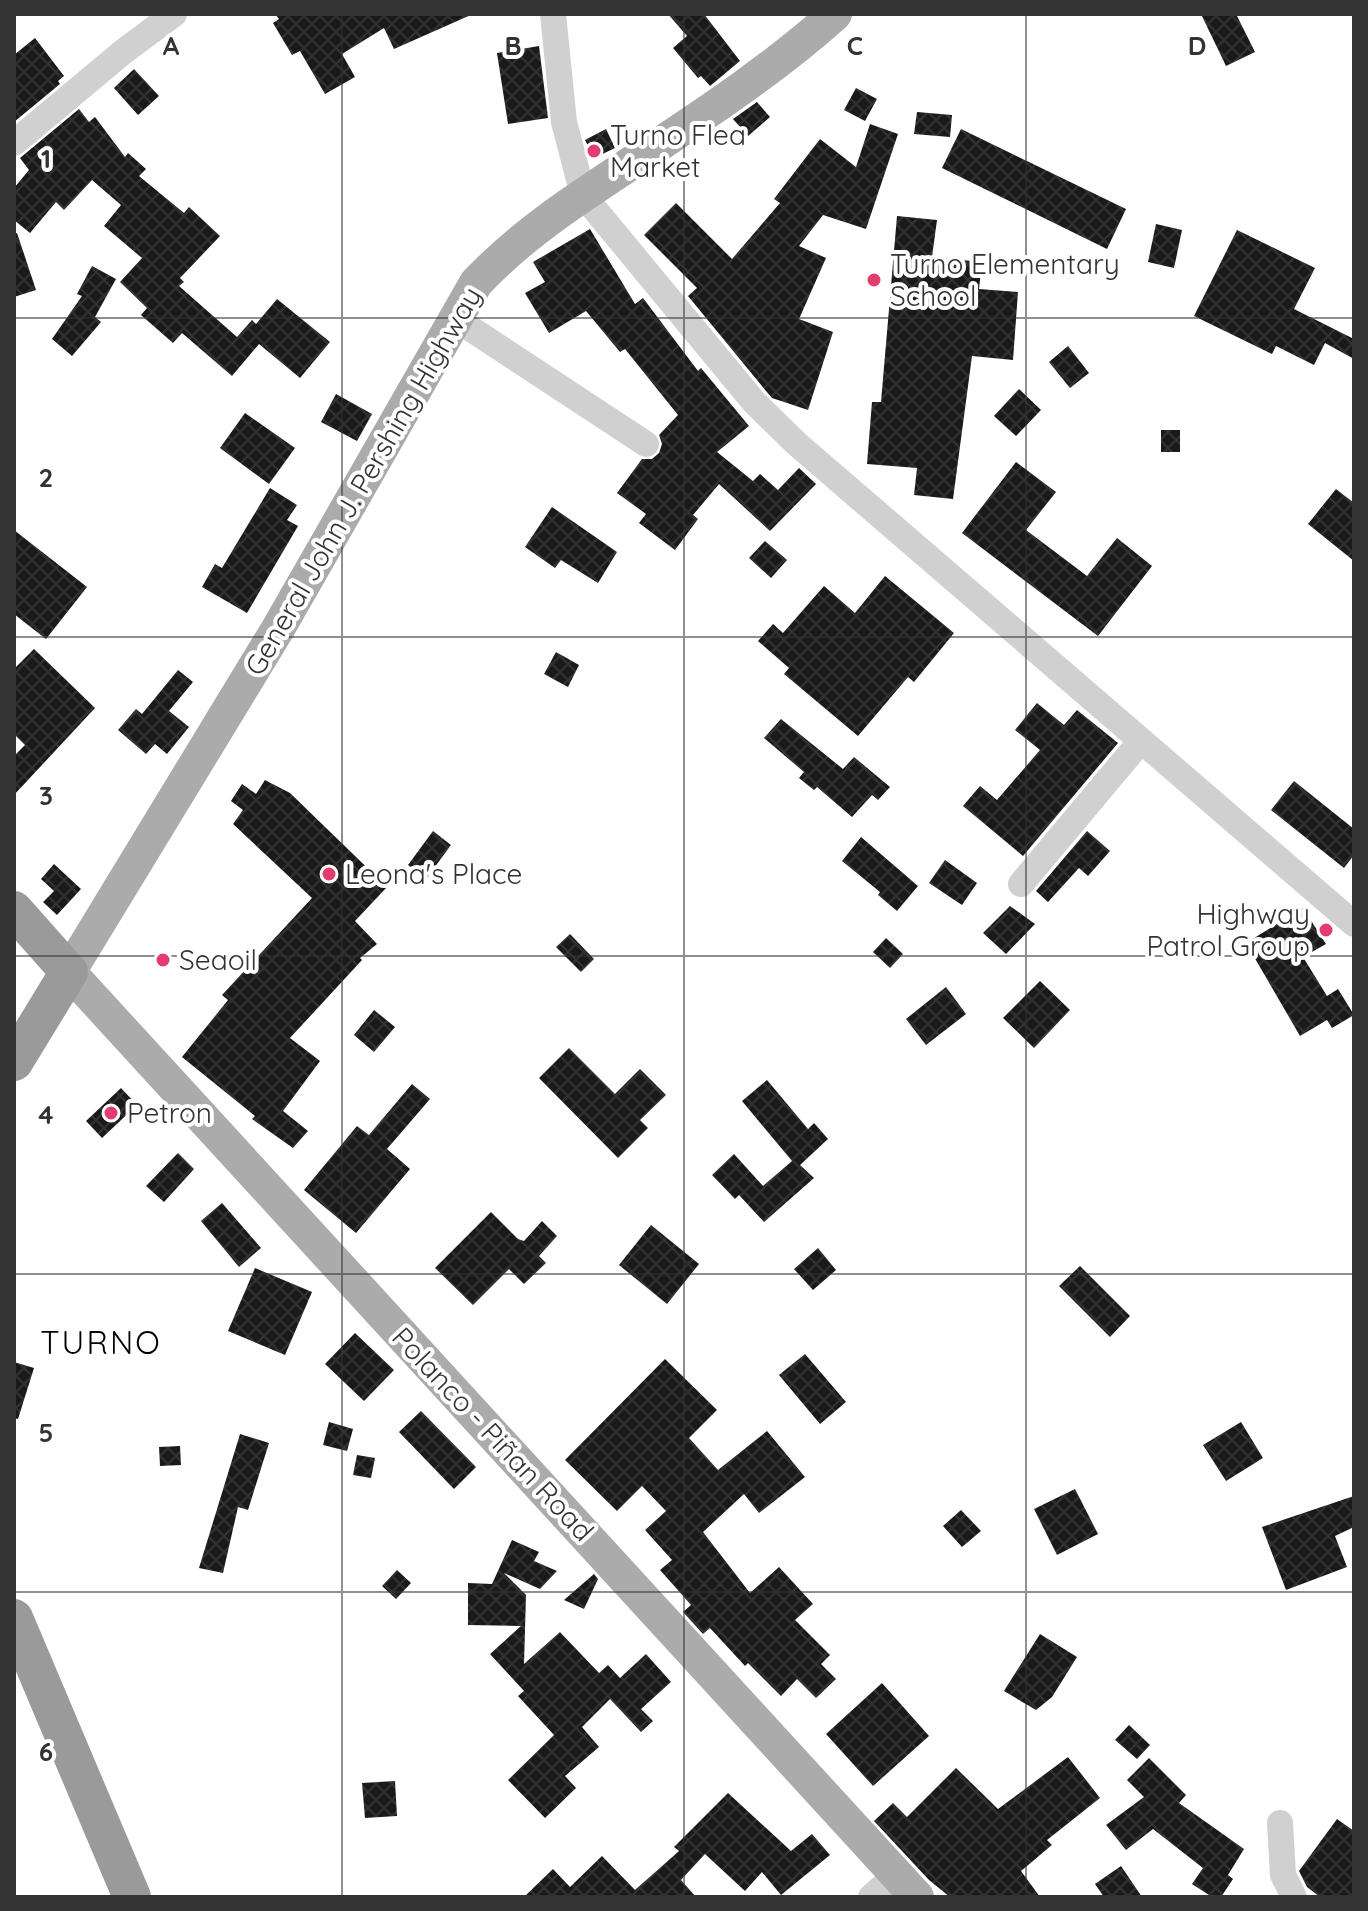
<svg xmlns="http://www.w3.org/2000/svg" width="1368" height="1911" font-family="Quicksand,sans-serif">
<defs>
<pattern id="building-cross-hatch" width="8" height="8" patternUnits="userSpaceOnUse" patternTransform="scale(2)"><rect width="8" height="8" fill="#1a1a1a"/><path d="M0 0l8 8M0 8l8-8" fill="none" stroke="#333"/></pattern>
</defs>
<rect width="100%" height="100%" fill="#fff"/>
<g fill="url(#building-cross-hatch)">
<polygon points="275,14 473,14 394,49 384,28 342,54 355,77 325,94 300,51 292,55 273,23 279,19"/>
<polygon points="668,14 704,14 740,61 710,86 701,76 698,78 673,48 687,36"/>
<polygon points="1201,14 1236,14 1255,52 1226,66"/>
<polygon points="35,38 64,76 58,81 60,84 14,122 14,55"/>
<polygon points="539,46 548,118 508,124 497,53"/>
<polygon points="134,69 159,96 138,115 114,88"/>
<polygon points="856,88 877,99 865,121 844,110"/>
<polygon points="757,102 770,117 748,136 733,119"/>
<polygon points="79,109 89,122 95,117 125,157 128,153 146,169 139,176 184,213 189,207 220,236 180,278 184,282 179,286 237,337 252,320 256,324 277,299 330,342 300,378 259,344 232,376 182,333 173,343 141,315 147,308 120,282 142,258 104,226 121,205 92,180 64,210 56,202 30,233 14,220 14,188 29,170 20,158"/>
<polygon points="917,112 952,115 950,137 914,134"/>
<polygon points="870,124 898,134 866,229 823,215 799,246 826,258 799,319 833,332 808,410 772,398 766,391 688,296 697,288 644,235 676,203 732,259 780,203 774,199 820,139 856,167"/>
<polygon points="606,129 615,148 594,158 585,140"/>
<polygon points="961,129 1126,209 1107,249 942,168"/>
<polygon points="897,216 937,220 932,257 982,262 979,289 1018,292 1013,360 972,356 953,499 914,495 917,468 867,464 872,402 881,402"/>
<polygon points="1156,224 1182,230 1174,268 1148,262"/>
<polygon points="590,229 635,304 643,298 698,371 701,368 749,426 717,452 753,481 760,474 778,490 799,468 816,484 770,531 719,484 693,515 698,519 675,550 639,523 646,514 617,493 642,459 652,459 659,453 662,444 659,435 678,415 625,349 620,352 586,311 549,333 525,293 545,282 533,262"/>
<polygon points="1237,230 1315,268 1294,309 1354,339 1354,359 1325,343 1314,365 1276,346 1272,354 1194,316"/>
<polygon points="17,233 36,290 14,297 14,234"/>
<polygon points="92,266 116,279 95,317 101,322 72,356 52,339 82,296 77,294"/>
<polygon points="1068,346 1089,373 1070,388 1049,362"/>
<polygon points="1019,389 1041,410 1016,436 994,416"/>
<polygon points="336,394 372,414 357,441 321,422"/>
<polygon points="245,413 295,448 269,484 220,448"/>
<rect x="1161" y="430" width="19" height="22"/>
<polygon points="1016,462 1056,492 1026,530 1087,576 1117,538 1152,566 1098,636 962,533"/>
<polygon points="270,488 297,505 287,520 298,526 247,613 202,587 215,564 222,568"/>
<polygon points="1336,489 1354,503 1354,561 1308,524"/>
<polygon points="552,507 617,552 598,583 561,560 555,568 525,547"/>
<polygon points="14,530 87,587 46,639 14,614"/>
<polygon points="765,541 787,560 771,578 749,558"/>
<polygon points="885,576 954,633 914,682 908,677 858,736 784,674 789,668 758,641 773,624 783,633 824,586 855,613"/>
<polygon points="34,649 95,708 14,795 14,756 25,745 14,734 14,669"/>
<polygon points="556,652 579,665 568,687 544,674"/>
<polygon points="178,670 193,682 169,711 189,727 167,754 155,744 146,754 118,730 136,709 142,714"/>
<polygon points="1037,703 1064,725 1077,710 1118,743 1023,856 963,806 980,786 997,800 1040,750 1015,730"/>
<polygon points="781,719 843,769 854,757 890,787 878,800 872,795 852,817 817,787 814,790 799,778 804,772 764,738"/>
<polygon points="265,780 290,793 387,887 355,921 377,944 360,958 362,960 290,1038 320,1061 283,1111 308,1131 293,1148 252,1119 255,1116 182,1057 228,1000 222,995 312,898 233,824 243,810 231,801 242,784 256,794"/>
<polygon points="1294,781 1354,829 1354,855 1344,868 1271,810"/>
<polygon points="433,831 451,845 426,879 408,865"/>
<polygon points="1087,831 1110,851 1088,876 1079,868 1048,902 1036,891"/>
<polygon points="861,837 918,886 897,911 878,895 880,892 842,861"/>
<polygon points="945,860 977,883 962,905 929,883"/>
<polygon points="54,864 81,889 57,915 43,902 54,891 41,879"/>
<polygon points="1010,906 1035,924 1006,954 983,933"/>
<polygon points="1303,908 1326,944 1303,957 1327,996 1338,989 1354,1015 1332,1028 1327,1020 1300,1036 1246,943"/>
<polygon points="570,934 594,959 581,972 556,947"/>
<polygon points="886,938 903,954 890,968 873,952"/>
<polygon points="1040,981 1070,1010 1034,1048 1003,1018"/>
<polygon points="946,987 966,1014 926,1045 906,1019"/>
<polygon points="374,1010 395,1027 374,1052 354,1035"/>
<polygon points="569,1048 615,1094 640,1069 666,1095 640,1120 648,1128 618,1158 539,1078"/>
<polygon points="767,1080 808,1129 814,1123 828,1139 800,1165 814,1178 764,1222 739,1195 735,1199 712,1175 734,1154 763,1186 792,1161 742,1101"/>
<polygon points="412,1084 430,1099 387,1149 410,1169 356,1233 304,1190 357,1126 369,1135"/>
<polygon points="121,1088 137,1105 102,1138 86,1121"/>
<polygon points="178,1153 194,1169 164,1202 146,1186"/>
<polygon points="222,1203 261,1248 239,1267 201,1221"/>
<polygon points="491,1212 518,1239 524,1241 542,1221 557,1236 539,1256 546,1263 524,1284 509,1269 473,1305 435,1268"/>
<polygon points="651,1225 699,1264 667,1304 619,1265"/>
<polygon points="818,1248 836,1270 813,1290 794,1269"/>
<polygon points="1080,1266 1130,1316 1110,1337 1059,1286"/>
<polygon points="255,1268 312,1292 285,1355 228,1331"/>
<polygon points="355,1333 394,1370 364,1401 325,1364"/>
<polygon points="805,1354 846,1402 820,1424 779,1375"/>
<polygon points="665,1359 717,1410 689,1438 718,1470 767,1431 805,1477 759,1513 744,1494 703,1532 750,1593 779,1567 813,1604 795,1620 830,1655 821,1664 836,1679 816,1698 797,1679 781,1696 748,1663 745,1666 710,1628 703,1634 683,1612 691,1605 660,1570 672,1560 645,1530 666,1511 642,1486 617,1511 565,1460"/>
<polygon points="14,1362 34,1368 18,1419 14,1418"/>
<polygon points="421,1411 476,1467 454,1489 399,1432"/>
<polygon points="329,1422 353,1429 347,1451 323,1445"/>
<polygon points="1241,1422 1263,1458 1226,1481 1203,1445"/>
<polygon points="240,1434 269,1443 248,1510 238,1507 223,1573 199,1568"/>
<polygon points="180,1446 181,1465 160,1466 159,1447"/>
<polygon points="357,1455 375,1458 371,1478 353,1475"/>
<polygon points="1075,1489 1098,1534 1057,1555 1034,1509"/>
<polygon points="1354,1496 1354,1527 1335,1536 1347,1567 1286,1590 1262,1527"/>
<polygon points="961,1510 981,1531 962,1547 943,1526"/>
<polygon points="512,1540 539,1552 534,1561 557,1571 540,1589 504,1573 526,1595 524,1664 560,1632 599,1673 608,1665 620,1678 646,1654 671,1682 641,1709 653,1721 641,1732 610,1699 582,1727 599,1747 565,1776 576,1788 545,1818 508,1780 554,1735 518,1696 524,1691 490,1654 521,1626 468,1625 468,1583 492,1584"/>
<polygon points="397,1570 411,1583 396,1599 382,1586"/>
<polygon points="594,1574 598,1579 584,1609 564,1600"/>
<polygon points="1040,1634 1077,1657 1052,1697 1036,1710 1004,1691"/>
<polygon points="882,1683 929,1736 873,1786 826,1734"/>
<polygon points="1129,1725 1150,1745 1137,1759 1115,1740"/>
<polygon points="1068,1757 1100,1798 1047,1840 1052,1845 1021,1871 1040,1897 950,1897 929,1880 874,1821 893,1803 907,1817 956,1768 998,1809"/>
<polygon points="1149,1758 1186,1795 1179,1803 1244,1849 1228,1875 1233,1879 1221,1897 1212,1897 1192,1884 1203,1868 1153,1829 1126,1850 1106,1825 1144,1797 1127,1780"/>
<polygon points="395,1781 397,1816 365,1818 362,1783"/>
<polygon points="728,1793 791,1851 812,1834 830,1855 781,1895 762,1872 745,1891 705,1854 681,1880 696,1897 524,1897 553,1869 570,1887 602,1856 635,1890 679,1851 674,1847"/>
<polygon points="1337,1819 1354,1831 1354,1897 1320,1897 1307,1887 1299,1871"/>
<polygon points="1121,1866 1142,1897 1104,1897 1095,1884"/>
</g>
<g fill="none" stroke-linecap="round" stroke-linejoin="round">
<g stroke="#d0d0d0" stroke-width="26">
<polyline points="553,14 564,122 583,195 754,402 797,444 1354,924"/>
<polyline points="14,143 123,52 174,14"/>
<polyline points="456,319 646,444"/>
<polyline points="1021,884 1140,742"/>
<polyline points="1280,1823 1283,1875 1294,1897"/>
<polyline points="871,1897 897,1874"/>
</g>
<path stroke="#ababab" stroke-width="34" d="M 835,14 C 776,67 708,112 642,156 C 583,195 525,231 476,283 L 279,627 L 69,972 L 917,1897"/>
<g stroke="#9a9a9a" stroke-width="38">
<polyline points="14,910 69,972 14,1062"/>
<polyline points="14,1618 132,1897"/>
</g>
</g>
<path fill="none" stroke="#333" stroke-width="2" stroke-opacity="0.55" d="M 342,14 L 342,1897M 684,14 L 684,1897M 1026,14 L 1026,1897M 14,318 L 1354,318M 14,637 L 1354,637M 14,956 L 1354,956M 14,1274 L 1354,1274M 14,1592 L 1354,1592"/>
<g fill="#e23d6f" stroke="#fff" stroke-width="3">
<circle cx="594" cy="151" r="8"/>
<circle cx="874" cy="280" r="8"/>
<circle cx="329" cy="874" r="8"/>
<circle cx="1326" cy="930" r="8"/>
<circle cx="163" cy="960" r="8"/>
<circle cx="111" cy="1113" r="8"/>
</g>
<g text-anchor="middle" stroke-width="8" stroke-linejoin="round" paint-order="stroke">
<g font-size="28" fill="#333" stroke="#fff" text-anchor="start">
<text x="610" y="145">Turno Flea<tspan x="610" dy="32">Market</tspan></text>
<text x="890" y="274">Turno Elementary<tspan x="890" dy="32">School</tspan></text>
<text x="345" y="884">Leona's Place</text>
<text x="1310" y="924" text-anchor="end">Highway<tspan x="1310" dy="32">Patrol Group</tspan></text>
<text x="179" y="970">Seaoil</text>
<text x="127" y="1123">Petron</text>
</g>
<g font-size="28" fill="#333" stroke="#fff">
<text transform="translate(363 481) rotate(-60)" y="10">General John J. Pershing Highway</text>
<text transform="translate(493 1434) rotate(47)" y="10">Polanco - Piñan Road</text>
</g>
<g font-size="32" letter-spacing="2" fill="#000" stroke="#fff">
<text x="101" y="1354">TURNO</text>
</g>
</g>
<g font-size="26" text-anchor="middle" font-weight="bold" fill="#333" stroke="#fff" stroke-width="8" stroke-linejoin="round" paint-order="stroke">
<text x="171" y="55">A</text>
<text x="513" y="55">B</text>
<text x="855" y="55">C</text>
<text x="1197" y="55">D</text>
<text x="46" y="168">1</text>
<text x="46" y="487">2</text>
<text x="46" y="805">3</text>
<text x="46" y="1124">4</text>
<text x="46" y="1442">5</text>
<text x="46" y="1761">6</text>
</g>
<rect width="1368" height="1911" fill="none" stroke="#333333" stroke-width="32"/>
</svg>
